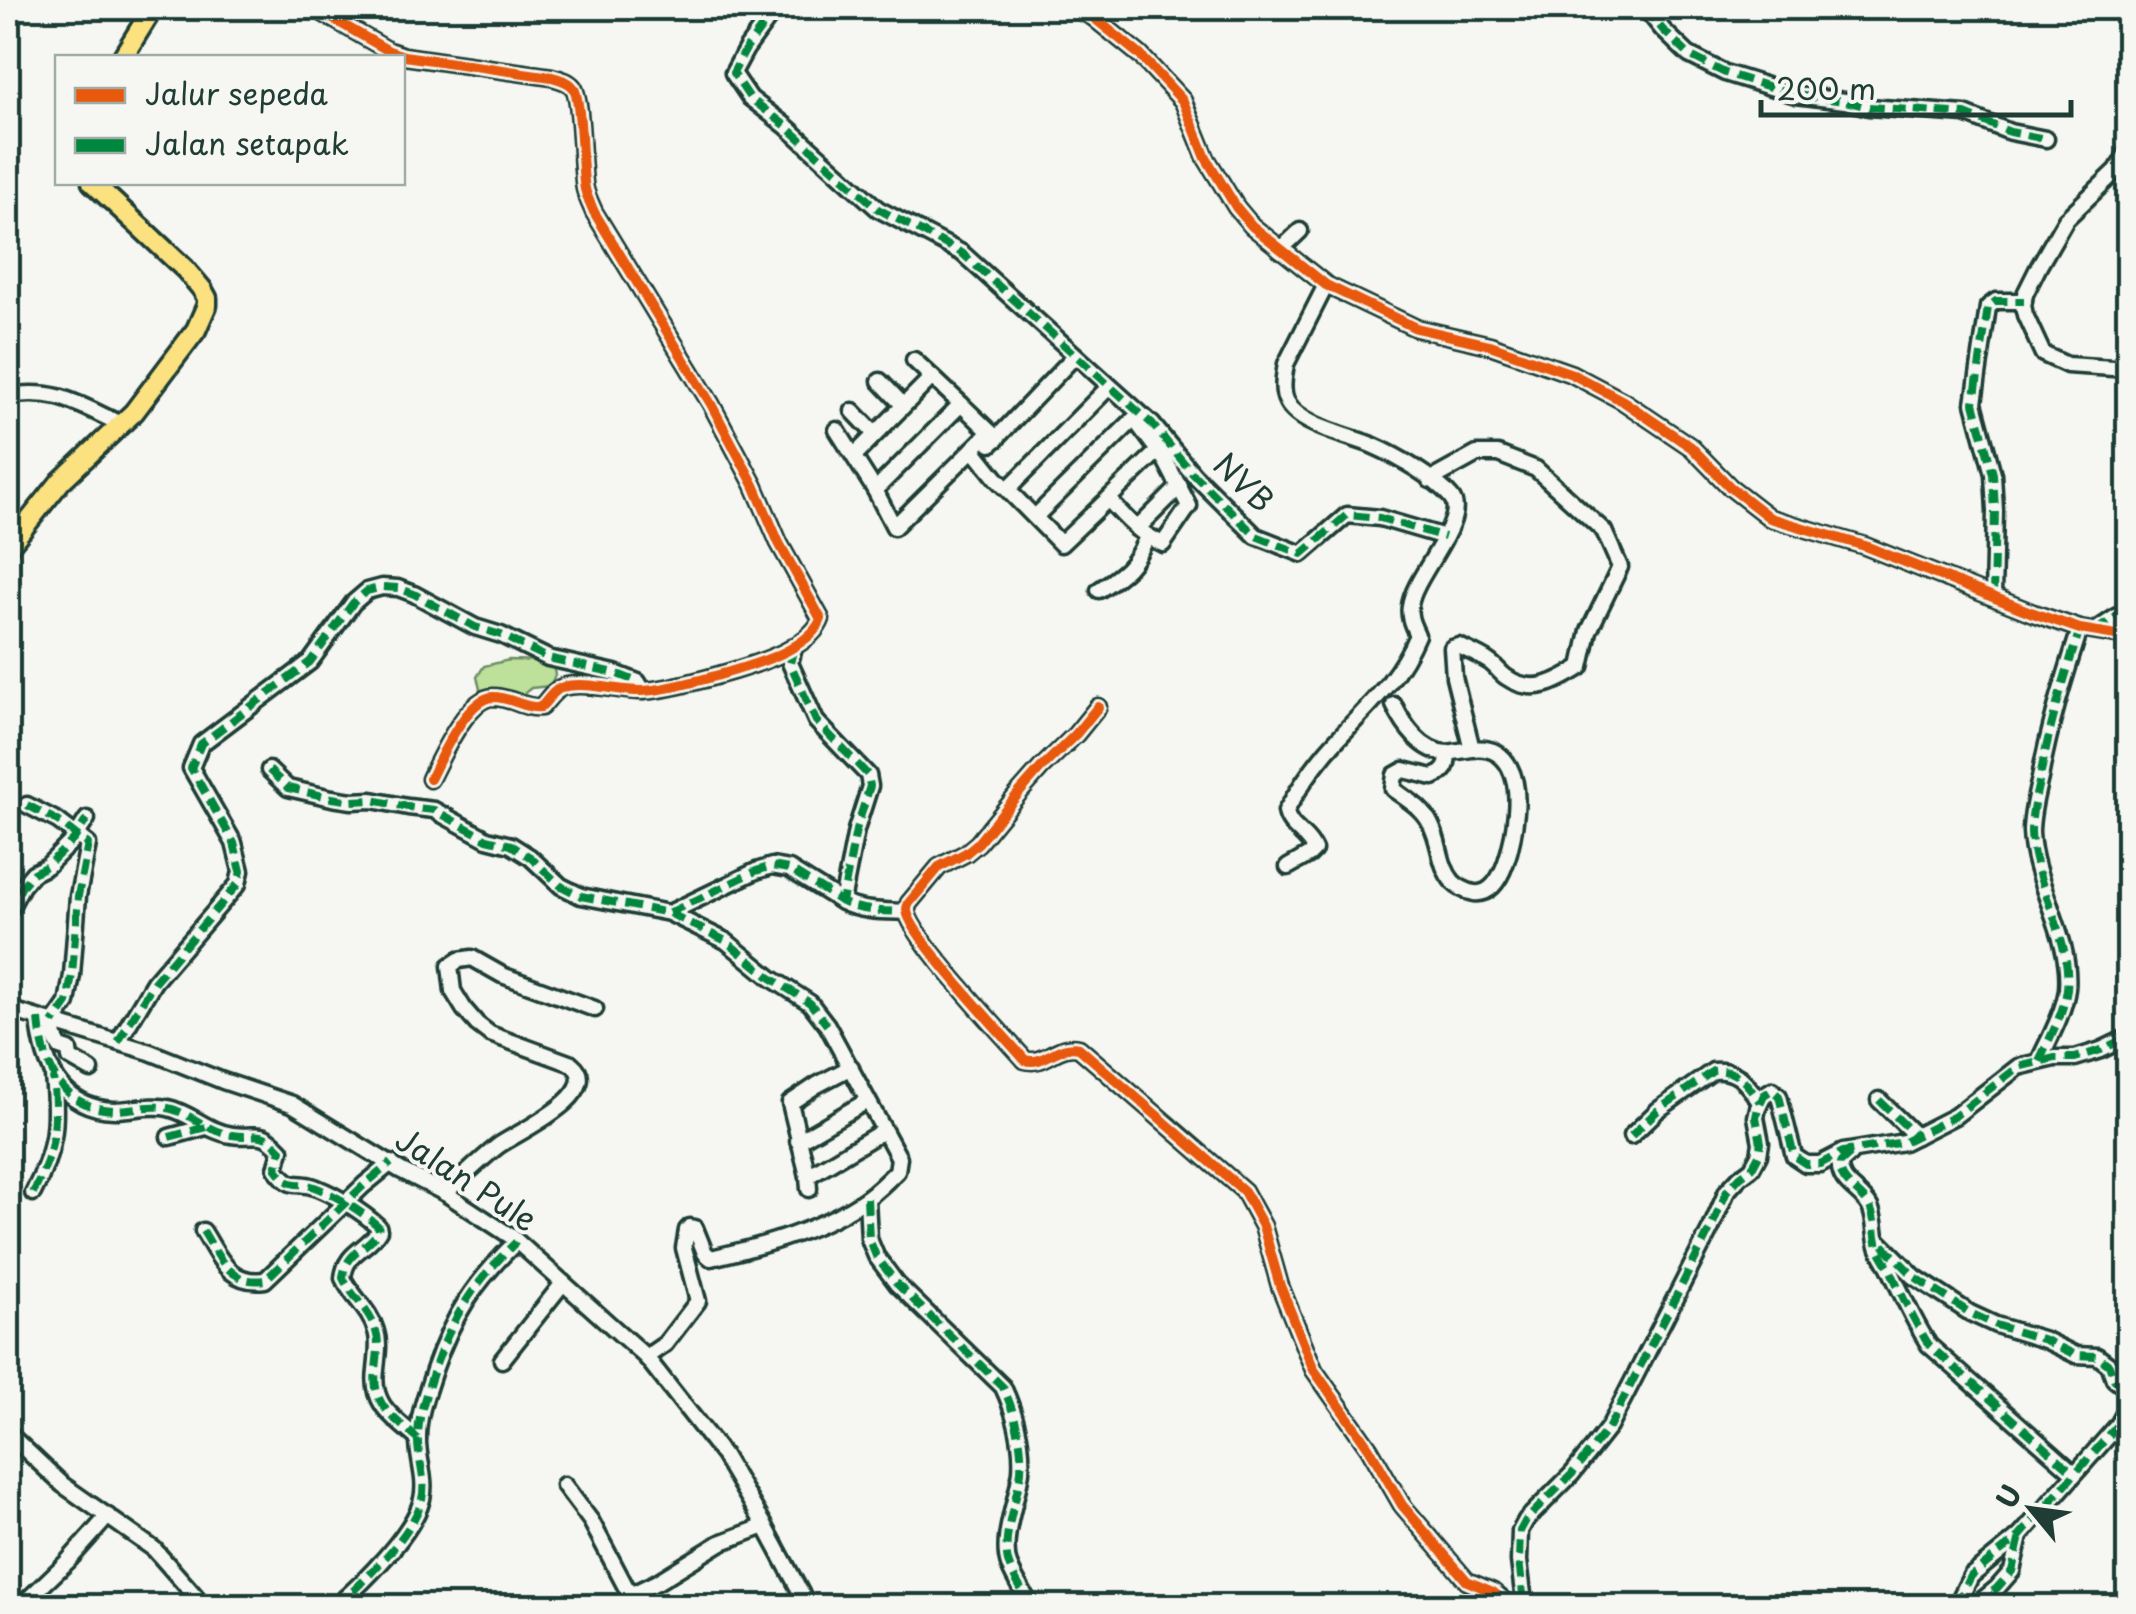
<svg xmlns="http://www.w3.org/2000/svg" width="2136" height="1614" font-family="'Playpen Sans',sans-serif">
<rect width="100%" height="100%" fill="#f6f6f2"/>
<filter id="ink" filterUnits="userSpaceOnUse"><feTurbulence type="fractalNoise" baseFrequency=".01" numOctaves="2"/><feDisplacementMap in="SourceGraphic" scale="20" xChannelSelector="R" yChannelSelector="G"/><feConvolveMatrix kernelMatrix="1 2 1 2 8 2 1 2 1" color-interpolation-filters="sRGB"/></filter>
<g filter="url(#ink)">
<polygon fill="#bde09a" stroke="#6e8e67" stroke-width="2.5" points="509,660 542,661 553,665 555,675 550,686 531,688 521,696 507,702 481,693 477,677 484,666"/>
<g fill="none" stroke-linecap="round" stroke-linejoin="round">
<defs>
<g id="minor">
<path d="M 314,8 L 389,51 L 404,56 L 552,77 C 559,79 568,81 573,87 C 582,98 581,170 585,189 C 587,197 591,205 594,212 L 711,404 L 754,485 L 779,543 L 821,619 C 817,631 806,639 795,646 C 771,663 669,691 640,691 C 618,691 584,681 563,687 C 553,690 548,700 541,707 C 525,709 511,697 493,697 C 467,698 441,757 430,779"/>
<polyline points="776,8 746,49 733,73 750,98 786,126 878,209 962,253 1152,424 1193,474 1256,536 1302,554 1347,515 1380,518 1445,537"/>
<polyline points="1075,8 1093,17 1140,55 1183,101 1206,158 1236,207 1252,226 1326,285 1416,328 1490,345 1572,374 1623,401 1691,447 1730,487 1770,518 1865,546 2033,613 2080,629 2128,637"/>
<polyline points="1645,8 1663,30 1689,55 1725,73 1796,95 1845,101 1869,107 1965,114 2010,132 2046,139"/>
<polyline points="2127,8 2128,8"/>
<polyline points="2128,151 2117,170 2066,219 2039,266 2025,294 2023,305 2025,315 2043,354 2067,365 2128,369"/>
<polyline points="1280,250 1300,231"/>
<polyline points="914,360 961,404"/>
<polyline points="880,381 903,405"/>
<path d="M 8,396 C 57,388 77,404 121,424"/>
<polyline points="853,411 875,434"/>
<polyline points="837,430 875,490 894,527 973,449"/>
<polyline points="997,439 990,432 973,449 996,478 1061,544 1158,451"/>
<polyline points="991,444 1070,361"/>
<polyline points="855,455 932,377"/>
<path d="M 1430,480 L 1477,454 L 1498,454 L 1536,469 L 1604,531 L 1620,567 L 1589,631 L 1581,667 C 1557,682 1533,696 1506,677 C 1500,673 1495,665 1488,661 C 1479,655 1469,651 1459,646 L 1452,648 L 1454,677 L 1472,749 C 1510,744 1519,781 1516,812 C 1514,834 1505,897 1474,893 C 1466,891 1459,888 1453,882 C 1439,866 1441,844 1431,825 C 1423,808 1408,800 1393,789 L 1395,775 L 1404,770 L 1433,777 C 1445,772 1449,766 1447,753 L 1472,749"/>
<polyline points="1008,489 1105,391"/>
<polyline points="875,490 961,404 990,432"/>
<path d="M 1109,500 C 1126,519 1140,534 1163,544 L 1189,506 L 1165,460 L 1135,420"/>
<polyline points="1036,516 1134,419"/>
<polyline points="1137,529 1180,486"/>
<path d="M 1099,590 C 1125,573 1134,566 1147,537"/>
<polyline points="1993,596 1995,511 1993,474 1974,403 1988,307 1996,301 2024,301"/>
<polyline points="2095,631 2128,609"/>
<path d="M 794,648 L 790,663 L 816,721 L 868,775 L 870,786 L 856,830 L 842,902 C 861,912 886,911 907,912"/>
<path d="M 1394,705 C 1404,726 1422,752 1447,753"/>
<path d="M 1098,707 L 1076,734 L 1041,768 L 1018,794 L 978,843 L 966,853 L 939,867 L 909,903 C 908,905 907,908 907,910 C 907,933 1005,1037 1025,1060 C 1045,1066 1057,1043 1079,1048 L 1244,1191 L 1263,1226 L 1280,1286 L 1314,1370 L 1369,1448 L 1402,1505 L 1467,1581 L 1493,1592 L 1510,1606"/>
<path d="M 269,770 L 288,788 L 332,798 L 352,801 L 372,800 L 408,807 L 434,810 L 487,839 L 511,845 L 530,857 L 561,886 L 581,896 L 669,913 L 726,941 L 771,978 L 810,1003 L 827,1025 L 899,1158 L 897,1171 C 888,1180 878,1190 867,1198 C 823,1229 764,1246 711,1258 L 705,1253 L 695,1228 L 690,1227 L 687,1230 L 684,1248 L 698,1301 L 665,1344 L 646,1357"/>
<polyline points="27,805 58,821 88,844 78,896 72,975 67,1003 53,1023 55,1038 60,1047 69,1050 70,1058 91,1070"/>
<path d="M 1288,867 L 1309,855 L 1314,850 C 1308,834 1288,828 1286,811 C 1297,791 1311,770 1326,752 C 1360,712 1395,687 1417,635 C 1413,626 1408,617 1410,606 C 1413,576 1470,519 1451,497 C 1435,478 1397,456 1374,446 C 1351,436 1299,426 1287,402 C 1281,391 1284,376 1286,364 L 1326,285"/>
<polyline points="8,912 22,886 33,873 47,866 74,839 87,819"/>
<polyline points="669,913 756,871 772,866 789,869 842,902"/>
<polyline points="8,1009 150,1052 223,1081 292,1104 400,1170 445,1193 512,1237 646,1357 723,1455 765,1526 808,1606"/>
<path d="M 39,1019 C 43,1066 61,1108 114,1110 C 132,1110 151,1104 168,1108 C 191,1113 208,1132 232,1135 C 258,1139 259,1127 281,1150 L 276,1169 C 294,1193 296,1179 317,1188 C 337,1196 361,1211 378,1226 L 379,1230 C 367,1251 346,1250 343,1278 C 352,1297 370,1310 376,1331 C 380,1343 377,1357 376,1370 C 371,1405 393,1417 418,1439"/>
<polyline points="118,1042 154,982 238,884 241,871 234,843 191,768 201,744 310,662 353,603 367,591 382,587 398,588 414,594 475,627 501,635 548,658 615,673 638,682 643,691"/>
<path d="M 2039,1061 C 2049,1039 2064,1013 2067,989 C 2072,935 2033,885 2031,832 C 2031,814 2036,795 2040,778 C 2049,727 2064,679 2080,629"/>
<polyline points="1879,1100 1916,1136"/>
<path d="M 1631,1136 L 1658,1110 L 1713,1071 C 1738,1068 1747,1084 1760,1102"/>
<polyline points="169,1137 206,1127"/>
<polyline points="798,1141 867,1101"/>
<path d="M 1850,1154 L 1840,1163 C 1838,1184 1861,1190 1870,1207 C 1876,1220 1874,1232 1878,1246 C 1880,1253 1885,1260 1889,1267 C 1901,1293 1913,1320 1929,1345 L 2074,1473"/>
<polyline points="808,1176 883,1131"/>
<polyline points="809,1189 808,1176 790,1103 817,1085 851,1067"/>
<path d="M 33,1193 C 55,1151 58,1124 53,1077"/>
<path d="M 445,1193 C 463,1177 480,1160 498,1146 C 514,1134 607,1093 572,1064 L 490,1034 L 477,1024 L 464,1009 L 453,991 L 450,966 L 459,960 L 472,958 L 502,975 L 595,1009"/>
<path d="M 867,1198 L 869,1239 L 876,1256 L 897,1284 L 1003,1387 C 1015,1413 1023,1443 1021,1471 C 1018,1498 1000,1539 1009,1565 C 1014,1579 1024,1593 1031,1606"/>
<path d="M 203,1231 C 220,1258 229,1285 265,1280 L 364,1185 L 391,1163"/>
<polyline points="1880,1242 1915,1277 1970,1313 1996,1325 2045,1340 2076,1355 2097,1356 2109,1365 2114,1379 2128,1390"/>
<polyline points="502,1360 563,1283"/>
<polyline points="8,1433 63,1485 154,1549 204,1606"/>
<polyline points="564,1485 591,1521 630,1595 657,1582 720,1543 765,1526"/>
<polyline points="1524,1602 1519,1561 1520,1531 1526,1520 1572,1474 1609,1427 1711,1228 1727,1191 1740,1177 1752,1168 1759,1155 1761,1143 1756,1117 1758,1108 1764,1095 1772,1090 1779,1096 1794,1156 1806,1164 1820,1164 1843,1152 1904,1142 1955,1116 2018,1067 2055,1058 2075,1058 2101,1050 2128,1037"/>
<polyline points="21,1606 68,1561 108,1516"/>
<polyline points="316,1606 327,1606"/>
<path d="M 336,1606 C 363,1583 414,1533 422,1499 C 427,1479 417,1458 418,1438 C 418,1414 427,1392 434,1370 C 453,1315 474,1283 516,1242"/>
<polyline points="1961,1606 1960,1598 1971,1576 2020,1536 2118,1425 2128,1406"/>
<polyline points="1975,1606 1997,1588 2012,1571 2020,1536"/>
</g>
<g id="major">
<polyline points="122,58 153,8"/>
<polyline points="8,547 61,481 134,412 196,330 207,305 207,298 202,289 185,269 92,182"/>
</g>
</defs>
<use href="#minor" stroke="#1f3d34" stroke-width="21"/>
<use href="#major" stroke="#1f3d34" stroke-width="25"/>
<use href="#minor" stroke="#f6f6f2" stroke-width="14"/>
<use href="#major" stroke="#fbe180" stroke-width="18"/>
<g stroke="#00873e" stroke-width="8" stroke-dasharray="15 8" stroke-linecap="butt">
<polyline points="776,8 746,49 733,73 750,98 786,126 878,209 962,253 1152,424 1193,474 1256,536 1302,554 1347,515 1380,518 1445,537"/>
<polyline points="1645,8 1663,30 1689,55 1725,73 1796,95 1845,101 1869,107 1965,114 2010,132 2046,139"/>
<polyline points="1993,596 1995,511 1993,474 1974,403 1988,307 1996,301 2024,301"/>
<polyline points="2095,631 2128,609"/>
<path d="M 794,648 L 790,663 L 816,721 L 868,775 L 870,786 L 856,830 L 842,902 C 861,912 886,911 907,912"/>
<polyline points="269,770 288,788 332,798 352,801 372,800 408,807 434,810 487,839 511,845 530,857 561,886 581,896 669,913 726,941 771,978 810,1003 827,1025"/>
<polyline points="27,805 58,821 88,844 78,896 72,975 67,1003 53,1023"/>
<polyline points="8,912 22,886 33,873 47,866 74,839 87,819"/>
<polyline points="669,913 756,871 772,866 789,869 842,902"/>
<path d="M 39,1019 C 43,1066 61,1108 114,1110 C 132,1110 151,1104 168,1108 C 191,1113 208,1132 232,1135 C 258,1139 259,1127 281,1150 L 276,1169 C 294,1193 296,1179 317,1188 C 337,1196 361,1211 378,1226 L 379,1230 C 367,1251 346,1250 343,1278 C 352,1297 370,1310 376,1331 C 380,1343 377,1357 376,1370 C 371,1405 393,1417 418,1439"/>
<polyline points="118,1042 154,982 238,884 241,871 234,843 191,768 201,744 310,662 353,603 367,591 382,587 398,588 414,594 475,627 501,635 548,658 615,673 635,681"/>
<path d="M 2039,1061 C 2049,1039 2064,1013 2067,989 C 2072,935 2033,885 2031,832 C 2031,814 2036,795 2040,778 C 2049,727 2064,679 2080,629"/>
<polyline points="1879,1100 1916,1136"/>
<path d="M 1631,1136 L 1658,1110 L 1713,1071 C 1738,1068 1747,1084 1760,1102"/>
<polyline points="169,1137 206,1127"/>
<path d="M 1850,1154 L 1840,1163 C 1838,1184 1861,1190 1870,1207 C 1876,1220 1874,1232 1878,1246 C 1880,1253 1885,1260 1889,1267 C 1901,1293 1913,1320 1929,1345 L 2074,1473"/>
<path d="M 33,1193 C 55,1151 58,1124 53,1077"/>
<path d="M 867,1198 L 869,1239 L 876,1256 L 897,1284 L 1003,1387 C 1015,1413 1023,1443 1021,1471 C 1018,1498 1000,1539 1009,1565 C 1014,1579 1024,1593 1031,1606"/>
<path d="M 203,1231 C 220,1258 229,1285 265,1280 L 364,1185 L 391,1163"/>
<polyline points="1883,1245 1915,1277 1970,1313 1996,1325 2045,1340 2076,1355 2097,1356 2109,1365 2114,1379 2128,1390"/>
<polyline points="1524,1602 1519,1561 1520,1531 1526,1520 1572,1474 1609,1427 1711,1228 1727,1191 1740,1177 1752,1168 1759,1155 1761,1143 1756,1117 1758,1108 1764,1095 1772,1090 1779,1096 1794,1156 1806,1164 1820,1164 1843,1152 1904,1142 1955,1116 2018,1067 2055,1058 2075,1058 2101,1050 2128,1037"/>
<polyline points="316,1606 327,1606"/>
<path d="M 336,1606 C 363,1583 414,1533 422,1499 C 427,1479 417,1458 418,1438 C 418,1414 427,1392 434,1370 C 453,1315 474,1283 516,1242"/>
<polyline points="1961,1606 1960,1598 1971,1576 2020,1536 2118,1425 2128,1406"/>
<polyline points="1975,1606 1997,1588 2012,1571 2020,1536"/>
</g>
<defs>
<g id="cycleway">
<path d="M 314,8 L 389,51 L 404,56 L 552,77 C 559,79 568,81 573,87 C 582,98 581,170 585,189 C 587,197 591,205 594,212 L 711,404 L 754,485 L 779,543 L 821,619 C 817,631 806,639 795,646 C 771,663 669,691 640,691 C 618,691 584,681 563,687 C 553,690 548,700 541,707 C 525,709 511,697 493,697 C 467,698 441,757 430,779"/>
<polyline points="1075,8 1093,17 1140,55 1183,101 1206,158 1236,207 1252,226 1326,285 1416,328 1490,345 1572,374 1623,401 1691,447 1730,487 1770,518 1865,546 2033,613 2080,629 2128,637"/>
<path d="M 1098,707 L 1076,734 L 1041,768 L 1018,794 L 978,843 L 966,853 L 939,867 L 909,903 C 908,905 907,908 907,910 C 907,933 1005,1037 1025,1060 C 1045,1066 1057,1043 1079,1048 L 1244,1191 L 1263,1226 L 1280,1286 L 1314,1370 L 1369,1448 L 1402,1505 L 1467,1581 L 1493,1592 L 1510,1606"/>
</g>
</defs>
<use href="#cycleway" stroke="#f6f6f2" stroke-width="16"/>
<use href="#cycleway" stroke="#e8590c" stroke-width="10"/>
</g>
</g>
<g text-anchor="middle" stroke-width="8" stroke-linejoin="round" paint-order="stroke">
<g font-size="32" fill="#1f3d34" stroke="#f6f6f2">
<text transform="translate(1243 483) rotate(44)" y="11">NVB</text>
<text transform="translate(466 1180) rotate(33)" y="11">Jalan Pule</text>
</g>
</g>
<rect width="2136" height="1614" fill="none" stroke="#f6f6f2" stroke-width="40"/>
<rect x="20" y="20" width="2096" height="1574" fill="none" stroke="#1f3d34" stroke-width="4" filter="url(#ink)"/>
<rect x="55" y="55" width="350" height="130" fill="#f6f6f2" stroke="#a0aca6" stroke-width="2.5"/>
<rect x="75" y="88" width="50" height="15" fill="#e8590c" stroke="#a0aca6" stroke-width="2.5"/>
<text x="145" y="105" font-size="30" fill="#1f3d34">Jalur sepeda</text>
<rect x="75" y="138" width="50" height="15" fill="#00873e" stroke="#a0aca6" stroke-width="2.5"/>
<text x="145" y="155" font-size="30" fill="#1f3d34">Jalan setapak</text>
<g transform="translate(2031 1509) rotate(299)" stroke="#f6f6f2" stroke-width="8" paint-order="stroke">
<path d="M0-8L18 38L0 25L-18 38Z" fill="#1f3d34"/>
<text y="-15" font-size="28" font-weight="bold" text-anchor="middle" fill="#1f3d34">U</text>
</g>
<path d="M1761 100v15h310v-15" fill="none" stroke="#1f3d34" stroke-width="5"/>
<text x="1776" y="100" font-size="30" fill="#1f3d34" stroke="#f6f6f2" stroke-width="8" paint-order="stroke">200 m</text>
</svg>
